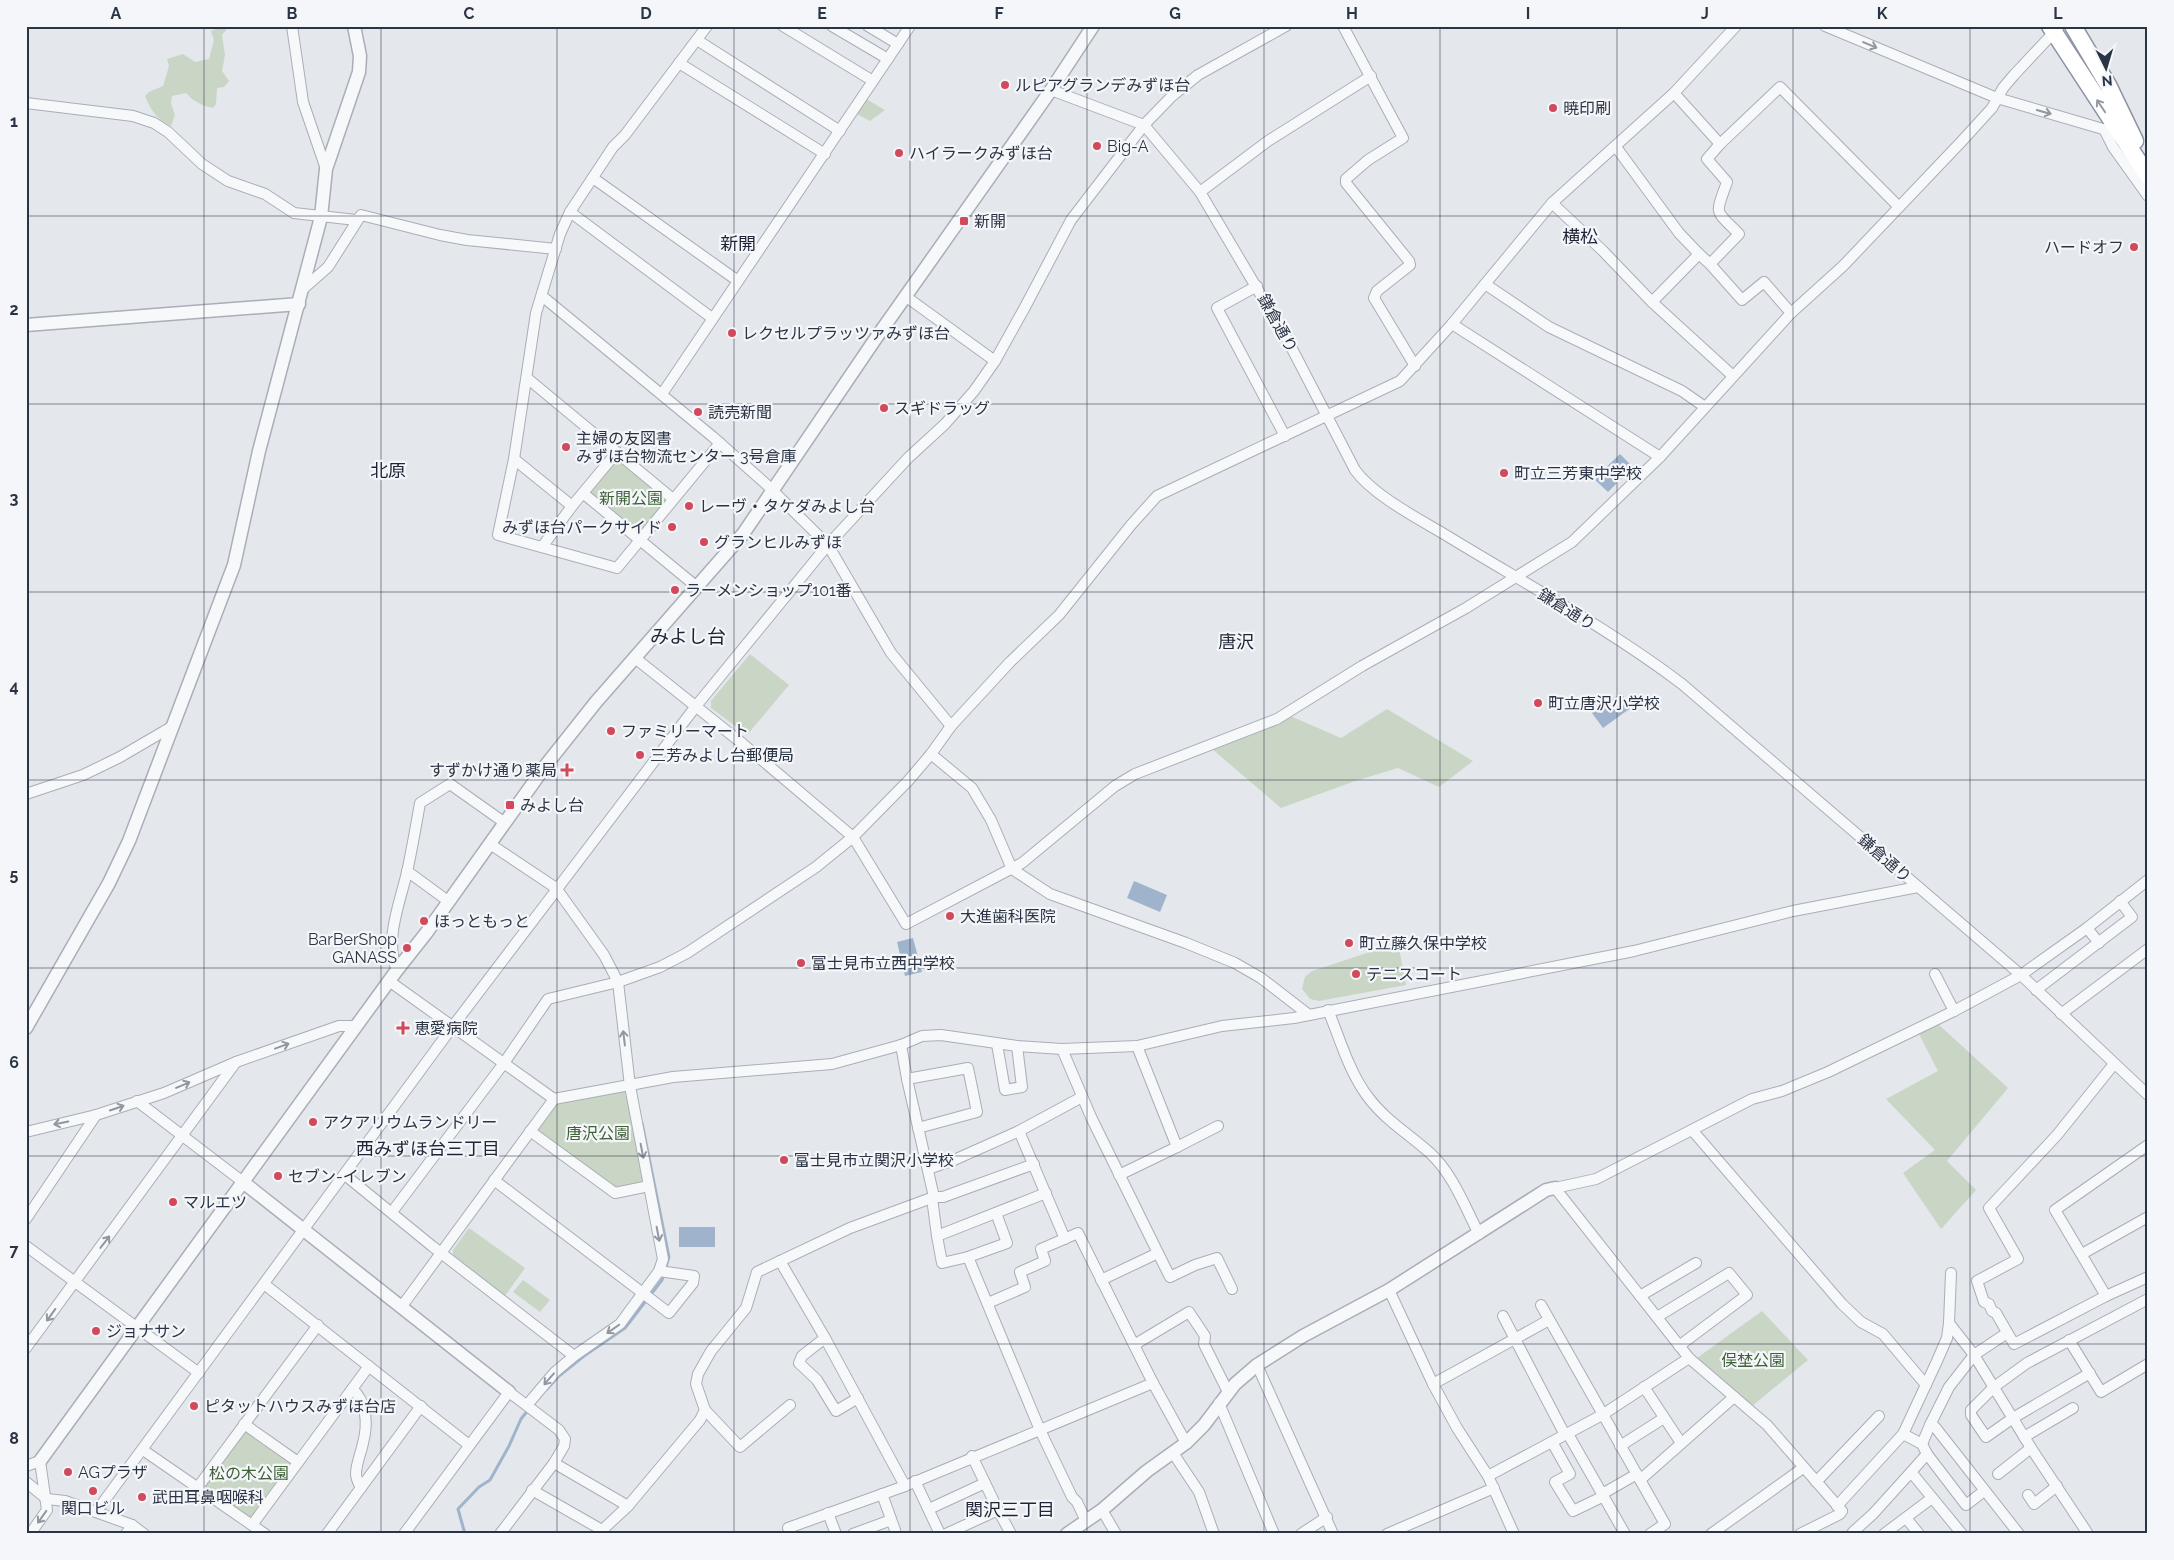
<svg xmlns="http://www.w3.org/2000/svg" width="2174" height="1560" font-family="Raleway,'Noto Sans JP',sans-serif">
<rect width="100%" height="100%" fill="#e4e7ec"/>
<g fill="#c9d6c5">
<path d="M 224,26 L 226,30 L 222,35 L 225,55 L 222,71 L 229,81 L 224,87 L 217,88 L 216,104 L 213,108 C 202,106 193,101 186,93 L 172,96 L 171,103 L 175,115 L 171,126 C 158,121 150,109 145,96 L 149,92 L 163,86 L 169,66 L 167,59 L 183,54 L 195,62 L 209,59 L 214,40 L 211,31 Z"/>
<polygon points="866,99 885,110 870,121 857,114"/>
<polygon points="620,460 665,498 665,503 642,531 636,531 592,495 591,490 615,461"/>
<polygon points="750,654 789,685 747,735 711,708 711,701"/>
<polygon points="1387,709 1473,761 1439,787 1398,768 1355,781 1281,808 1211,748 1288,715 1341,738"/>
<polygon points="1398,943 1406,985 1319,1001 1310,999 1302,989 1305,977 1312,971"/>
<polygon points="1938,1024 2008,1088 1947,1161 1976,1190 1941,1229 1903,1173 1935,1150 1886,1099 1938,1071 1919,1034"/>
<polygon points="625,1091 628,1094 646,1182 615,1188 538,1133 537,1128 557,1104"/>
<polygon points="469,1228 525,1268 505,1296 453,1255 453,1250"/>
<polygon points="523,1280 550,1300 540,1312 513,1292"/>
<polygon points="1762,1311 1808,1360 1751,1407 1697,1358"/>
<polygon points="244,1431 248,1431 290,1461 291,1464 253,1517 249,1518 206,1489 205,1485"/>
</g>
<g fill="#9fb4cc">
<polygon points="1620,454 1633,467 1608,492 1594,479"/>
<polygon points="1621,693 1632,707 1603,728 1592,713"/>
<polygon points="1134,881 1167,895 1160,912 1127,898"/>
<polygon points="913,938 922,972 905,976 897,942"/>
<rect x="679" y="1227" width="36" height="20"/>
</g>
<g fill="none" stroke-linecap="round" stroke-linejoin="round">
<g stroke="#9fb4cc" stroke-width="3">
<polyline points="547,1389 559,1376 584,1356 625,1328 662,1280 669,1257 642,1123"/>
<polyline points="465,1534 458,1509 479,1487 490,1480 509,1446 521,1419 529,1409"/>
<polyline points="1844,1534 1846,1533"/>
</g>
<defs>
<g id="minor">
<polyline points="292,26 303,102 326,169"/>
<polyline points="707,26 625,135 613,147 570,212 560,234 536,313 514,459 498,535 617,568 720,443"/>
<polyline points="783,26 873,81"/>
<polyline points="832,26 888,59"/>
<polyline points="868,26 898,44"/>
<polyline points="1343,26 1403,138 1368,160 1346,179 1346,183 1354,193 1409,261 1410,265 1377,291 1374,298 1415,366"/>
<polyline points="1825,26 1997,98 2120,134"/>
<polyline points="697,40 840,131"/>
<polyline points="679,63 825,154"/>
<path d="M 1051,90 L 1144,125 L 1200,192 L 1288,341 L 1355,470 C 1373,495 1417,518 1444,534 C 1524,583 1608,628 1682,684 L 2021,975 L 2148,1095"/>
<polyline points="1674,93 1720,144"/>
<polyline points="26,103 133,116 154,123 168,132 202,164 228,181 265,194 294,213 356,220"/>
<polyline points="2104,129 2113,147 2148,196"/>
<polyline points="1616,147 1679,233 1699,254 1652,302"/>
<polyline points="593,178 738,281"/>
<polyline points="1200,192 1268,141 1371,76"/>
<polyline points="1552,203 1603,251 1652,302 1733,376"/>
<polyline points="570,212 712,318"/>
<path d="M 1699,254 L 1710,264 L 1739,234 C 1714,209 1715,216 1727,182 L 1707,159 L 1720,144 L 1780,87 L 1899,207"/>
<polyline points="1710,264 1742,300 1764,282 1791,313"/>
<polyline points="1485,284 1549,327 1682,391 1705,407"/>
<polyline points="1257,286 1217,308 1285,436"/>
<polyline points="303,289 328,267 361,215 440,235 467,240 556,249"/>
<polyline points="542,296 713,437 766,484 828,545 891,653 951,726"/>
<polyline points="905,296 995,361"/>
<polyline points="1452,324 1660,457"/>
<polyline points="527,378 673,499"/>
<polyline points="662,394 910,26"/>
<polyline points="514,459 572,506"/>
<polyline points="584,494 697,587"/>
<polyline points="542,547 572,506 617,452"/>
<polyline points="635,658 743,744 853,837 906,924 1022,863 1115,786 1135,774 1277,719 1362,666 1466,608 1572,542 1660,457 1791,313 1843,266 1961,142 1992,108 2003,88 2014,75 2058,28"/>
<polyline points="931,754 972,788 991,820 1012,869 1050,894 1186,943 1235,963 1261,978 1309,1015"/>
<polyline points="26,794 83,775 120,757 173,726"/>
<polyline points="490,844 556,888 604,955 618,982 630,1086 663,1259 659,1271 620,1324 574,1356 555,1372 527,1405"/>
<polyline points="407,871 448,901"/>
<polyline points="2087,928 2099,943"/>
<path d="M 397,970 C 384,940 400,903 407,872 C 412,849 416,826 420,803 L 450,784 L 505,823"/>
<polyline points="1935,974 1954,1011"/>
<polyline points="389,981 554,1099"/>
<polyline points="2036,990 2132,917 2120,901"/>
<path d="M 1328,1010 C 1340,1039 1349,1072 1368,1097 C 1385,1120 1409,1134 1430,1153 C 1453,1174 1465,1207 1479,1234"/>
<polyline points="2061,1014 2148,949"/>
<polyline points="997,1044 1005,1090 1022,1087 1017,1046"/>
<polyline points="1062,1049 1091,1117 1158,1253 1101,1280"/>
<polyline points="2114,1064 2057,1135 1989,1208 2018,1259 1977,1281 1984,1302 1989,1304 1992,1311 1996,1313 2014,1344 2106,1296 2148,1277"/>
<polyline points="907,1079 968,1068 977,1112 918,1128"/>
<polyline points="137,1101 243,1182"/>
<polyline points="1692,1130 1842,1304 1861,1322 1883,1334 1926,1385"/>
<polyline points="530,1131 615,1193 649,1186"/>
<polyline points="1019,1131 1082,1097"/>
<polyline points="26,1132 96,1115 164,1093 236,1062 339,1026 356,1026"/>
<polyline points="1177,1147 1218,1126"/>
<polyline points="928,1169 954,1160 1019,1131 1065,1239"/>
<polyline points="345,1175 432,1246 574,1356"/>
<polyline points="1119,1175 1177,1147 1137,1046"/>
<polyline points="494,1180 669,1313 693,1283 694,1276 659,1271"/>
<polyline points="934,1197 943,1197 1034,1164"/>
<polyline points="932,1198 937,1236 1046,1193"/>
<polyline points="392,1212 504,1063 548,999 618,982 660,967 687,953 816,867 853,837 908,781 931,754 951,726 1010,662 1059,615 1131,525 1157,496 1400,381 1452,324 1552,203 1674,93 1736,26"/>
<polyline points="26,1219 96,1115"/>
<polyline points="937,1236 942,1263 968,1257 1007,1243 996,1213"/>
<polyline points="26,1246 199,1373"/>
<polyline points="1158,1253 1170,1277 1195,1265 1217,1258 1232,1289"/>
<polyline points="2082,1254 2148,1217"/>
<polyline points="968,1257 1040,1430 1072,1497 1077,1502 1086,1521"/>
<polyline points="780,1261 825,1338 905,1486"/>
<polyline points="264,1284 469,1445"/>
<polyline points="1389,1290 1433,1384 1457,1428 1488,1476 1514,1534"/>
<polyline points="1640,1296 1696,1263"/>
<polyline points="2106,1296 2055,1210 2148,1145"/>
<polyline points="988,1303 1025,1287 1020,1272 1045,1261 1041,1249 1078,1233 1153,1383 1186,1443"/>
<polyline points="1541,1305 1665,1524 1650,1534"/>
<polyline points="402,1306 554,1099 673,1077 832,1064 901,1045 922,1036 941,1035 1017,1046 1062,1049 1137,1046 1222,1026 1294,1018 1634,951 1793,911 1918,887"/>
<polyline points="1503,1316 1565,1435"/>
<polyline points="1657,1317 1729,1273 1747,1295 1679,1346"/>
<polyline points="1949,1323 1951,1273"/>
<polyline points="2007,1333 1974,1355 1949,1387 1930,1425 1935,1427 2019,1534"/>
<polyline points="825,1338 802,1356 799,1363 817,1380 836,1411 858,1398"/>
<polyline points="2069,1340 2101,1392 2148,1364"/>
<polyline points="1134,1345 1189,1312 1205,1336 1204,1344 1228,1392"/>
<polyline points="26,1348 236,1062"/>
<polyline points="1257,1365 1333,1534"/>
<polyline points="2090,1373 2013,1418 1986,1437 1971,1415 1971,1410 1994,1387 2027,1363 2148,1299"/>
<polyline points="1433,1384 1549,1320"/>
<polyline points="1644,1387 1681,1443"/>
<path d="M 352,1389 C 367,1401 368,1425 363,1443 C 361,1453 356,1464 356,1474 C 356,1479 359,1484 361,1488"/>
<polyline points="1219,1403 1274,1534"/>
<polyline points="705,1410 740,1447 790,1405"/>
<polyline points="244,1424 298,1462"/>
<polyline points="1568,1434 1625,1534"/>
<polyline points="1903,1434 1922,1444 1927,1454"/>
<polyline points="2024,1437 2073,1408"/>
<polyline points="1552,1442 1570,1474 1555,1482 1573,1511 1604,1496"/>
<polyline points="1922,1444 1930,1425"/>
<polyline points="1620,1446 1664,1418"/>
<polyline points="143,1450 265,1534"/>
<polyline points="1173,1453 1199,1492 1214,1534"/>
<polyline points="972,1456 985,1483"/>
<polyline points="554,1463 628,1506"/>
<polyline points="26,1466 40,1461 47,1510 30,1534"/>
<polyline points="1911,1472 1927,1454 1966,1505 1984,1491"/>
<polyline points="1998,1474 2031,1448"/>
<polyline points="1488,1476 1602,1415 1689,1358"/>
<polyline points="1640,1480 1734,1397"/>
<polyline points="915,1481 940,1534"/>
<polyline points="26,1482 47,1499 65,1501 132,1525 144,1534"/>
<polyline points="1816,1482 1879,1416"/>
<polyline points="198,1487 318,1325"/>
<polyline points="532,1490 602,1530"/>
<polyline points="882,1494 895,1530"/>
<polyline points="1602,1494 1637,1474"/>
<polyline points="2028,1495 2034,1504 2057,1486"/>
<polyline points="1837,1506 1903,1434 1937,1361 1947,1338 1949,1323 1974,1355 2031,1448 2088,1534"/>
<polyline points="929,1509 985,1483 998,1510 946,1534"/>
<polyline points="998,1510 1011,1534"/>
<polyline points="1102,1510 1116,1534"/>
<polyline points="96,1512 453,1026 696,706 826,547 908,458 945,424 974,391 995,361 1025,307 1071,220 1144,125 1172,96 1198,75 1286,26"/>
<polyline points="828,1513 836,1534"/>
<polyline points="1906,1518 1919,1534"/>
<polyline points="252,1525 369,1366"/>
<polyline points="126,1534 132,1525"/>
<polyline points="327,1534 421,1406"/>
<polyline points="404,1534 509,1392 559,1430 565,1439 564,1446 554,1463 500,1534"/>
<polyline points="598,1534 628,1506 700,1420 705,1410 696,1384 698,1374 711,1351 746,1308 757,1272 850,1228 934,1197 907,1079 901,1045"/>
<polyline points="790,1534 788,1528 905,1486 1153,1383"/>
<polyline points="853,1534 891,1520"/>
<polyline points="1301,1534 1327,1517"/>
<polyline points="1387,1534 1494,1488"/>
<polyline points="1711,1534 1803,1468"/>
<polyline points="1800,1534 1840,1514 1842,1511 1767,1425 1689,1358 1555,1188 1596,1179 1752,1099 1782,1091 1828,1072 1954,1011 2021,975 2087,928 2148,880"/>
<polyline points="1854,1534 1853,1532 1873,1514 1911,1472 1962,1534"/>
<polyline points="1884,1534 1932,1498"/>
</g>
<g id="tertiary">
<polyline points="26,325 299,304"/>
<polyline points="26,1028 109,883 129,841 234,565 259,451 321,217 326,169 359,72 360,56 354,26"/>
<polyline points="243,1182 509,1392"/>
<polyline points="40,1461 397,970 427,932 546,765 596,702 743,534 874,341 1051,90 1093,26"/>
<polyline points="1067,1534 1102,1510 1147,1471 1186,1443 1204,1425 1235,1384 1257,1365 1303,1336 1389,1290 1546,1190 1555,1188"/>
</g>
<g id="trunk">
<polyline points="2050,26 2148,176"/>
<polyline points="2073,26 2108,85 2135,141"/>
</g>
</defs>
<use href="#minor" stroke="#a9aeb7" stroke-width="12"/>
<use href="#tertiary" stroke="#a9aeb7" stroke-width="15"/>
<use href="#trunk" stroke="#8b94a3" stroke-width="19"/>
<use href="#minor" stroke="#f7f8fa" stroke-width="10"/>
<use href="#tertiary" stroke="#f7f8fa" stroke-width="12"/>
<use href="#trunk" stroke="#fff" stroke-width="16"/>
</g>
<defs><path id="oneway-shaft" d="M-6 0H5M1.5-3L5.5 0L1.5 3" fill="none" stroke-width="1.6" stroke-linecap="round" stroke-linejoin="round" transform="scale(1.25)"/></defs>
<g stroke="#9196a0">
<use href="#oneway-shaft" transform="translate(1870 45) rotate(23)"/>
<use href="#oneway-shaft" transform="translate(2044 112) rotate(16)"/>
<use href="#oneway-shaft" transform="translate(624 1038) rotate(-97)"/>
<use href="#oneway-shaft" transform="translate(282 1046) rotate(-20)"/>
<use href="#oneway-shaft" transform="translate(183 1085) rotate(-23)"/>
<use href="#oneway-shaft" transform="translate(117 1108) rotate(-19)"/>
<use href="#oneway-shaft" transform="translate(61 1123) rotate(168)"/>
<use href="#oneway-shaft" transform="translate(642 1151) rotate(79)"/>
<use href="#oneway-shaft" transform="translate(658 1234) rotate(79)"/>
<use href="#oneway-shaft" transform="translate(105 1242) rotate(-52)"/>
<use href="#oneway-shaft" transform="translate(51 1315) rotate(126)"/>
<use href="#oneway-shaft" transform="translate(613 1329) rotate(145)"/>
<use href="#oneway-shaft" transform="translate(549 1379) rotate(131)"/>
<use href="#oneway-shaft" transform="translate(42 1517) rotate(125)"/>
</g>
<use stroke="#959aa2" href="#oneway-shaft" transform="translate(2101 106) rotate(-124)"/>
<path fill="none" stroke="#2b3445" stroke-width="1" stroke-opacity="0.55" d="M 204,26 L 204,1534M 381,26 L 381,1534M 557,26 L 557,1534M 734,26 L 734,1534M 910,26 L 910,1534M 1087,26 L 1087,1534M 1264,26 L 1264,1534M 1440,26 L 1440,1534M 1617,26 L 1617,1534M 1793,26 L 1793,1534M 1970,26 L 1970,1534M 26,216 L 2148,216M 26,404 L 2148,404M 26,592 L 2148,592M 26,780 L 2148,780M 26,968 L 2148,968M 26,1156 L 2148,1156M 26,1344 L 2148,1344"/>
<g fill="#d1495b" stroke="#f4f6f9" stroke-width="2">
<circle cx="1005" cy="85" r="5"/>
<circle cx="1553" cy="108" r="5"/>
<circle cx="1097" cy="146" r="5"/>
<circle cx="899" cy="153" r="5"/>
<rect x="959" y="216" width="10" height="10" rx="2.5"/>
<circle cx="2134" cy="247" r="5"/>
<circle cx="732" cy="333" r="5"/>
<circle cx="884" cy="408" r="5"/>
<circle cx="698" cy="412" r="5"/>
<circle cx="566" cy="447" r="5"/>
<circle cx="1504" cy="473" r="5"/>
<circle cx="689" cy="506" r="5"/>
<circle cx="672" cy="527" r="5"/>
<circle cx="704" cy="542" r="5"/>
<circle cx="675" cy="590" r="5"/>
<circle cx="1538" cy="703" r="5"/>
<circle cx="611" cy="731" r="5"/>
<circle cx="640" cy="755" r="5"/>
<path d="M564.5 762.5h5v5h5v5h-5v5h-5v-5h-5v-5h5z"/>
<rect x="505" y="800" width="10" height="10" rx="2.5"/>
<circle cx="950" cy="916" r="5"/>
<circle cx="424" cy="921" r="5"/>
<circle cx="1349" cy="943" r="5"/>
<circle cx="407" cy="948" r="5"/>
<circle cx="801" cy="963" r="5"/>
<circle cx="1356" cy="974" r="5"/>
<path d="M400.5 1020.5h5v5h5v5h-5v5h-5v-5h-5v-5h5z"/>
<circle cx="313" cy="1122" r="5"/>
<circle cx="784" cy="1160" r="5"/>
<circle cx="278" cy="1176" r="5"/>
<circle cx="173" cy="1202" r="5"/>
<circle cx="96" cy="1331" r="5"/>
<circle cx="194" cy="1406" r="5"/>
<circle cx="68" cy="1472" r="5"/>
<circle cx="93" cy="1491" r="5"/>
<circle cx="142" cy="1497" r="5"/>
</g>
<g text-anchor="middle" stroke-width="4.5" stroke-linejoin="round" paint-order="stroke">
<g font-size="16" fill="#2b3445" stroke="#f4f6f9" text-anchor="start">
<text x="1015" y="91">ルピアグランデみずほ台</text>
<text x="1563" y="114">暁印刷</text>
<text x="1107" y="152">Big-A</text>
<text x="909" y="159">ハイラークみずほ台</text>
<text x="974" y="227">新開</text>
<text x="2124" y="253" text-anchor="end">ハードオフ</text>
<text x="742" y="339">レクセルプラッツァみずほ台</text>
<text x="894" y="414">スギドラッグ</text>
<text x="708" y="418">読売新聞</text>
<text x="576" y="444">主婦の友図書<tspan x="576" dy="18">みずほ台物流センター 3号倉庫</tspan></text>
<text x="1514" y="479">町立三芳東中学校</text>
<text x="699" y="512">レーヴ・タケダみよし台</text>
<text x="662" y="533" text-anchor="end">みずほ台パークサイド</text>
<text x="714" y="548">グランヒルみずほ</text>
<text x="685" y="596">ラーメンショップ101番</text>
<text x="1548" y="709">町立唐沢小学校</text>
<text x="621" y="737">ファミリーマート</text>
<text x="650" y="761">三芳みよし台郵便局</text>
<text x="557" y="776" text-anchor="end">すずかけ通り薬局</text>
<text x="520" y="811">みよし台</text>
<text x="960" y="922">大進歯科医院</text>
<text x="434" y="927">ほっともっと</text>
<text x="397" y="945" text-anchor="end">BarBerShop<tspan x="397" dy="18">GANASS</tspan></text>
<text x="1359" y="949">町立藤久保中学校</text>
<text x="811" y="969">富士見市立西中学校</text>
<text x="1366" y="980">テニスコート</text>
<text x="414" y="1034">恵愛病院</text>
<text x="323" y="1128">アクアリウムランドリー</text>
<text x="794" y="1166">富士見市立関沢小学校</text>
<text x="288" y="1182">セブン-イレブン</text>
<text x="183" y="1208">マルエツ</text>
<text x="106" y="1337">ジョナサン</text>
<text x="204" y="1412">ピタットハウスみずほ台店</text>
<text x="78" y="1478">AGプラザ</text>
<text x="152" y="1503">武田耳鼻咽喉科</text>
<text x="93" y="1514" text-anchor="middle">関口ビル</text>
</g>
<g font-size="16" fill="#2b3445" stroke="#f4f6f9">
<text transform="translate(1278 323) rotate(61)" y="6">鎌倉通り</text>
<text transform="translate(1567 609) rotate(32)" y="6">鎌倉通り</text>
<text transform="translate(1885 858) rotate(41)" y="6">鎌倉通り</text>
</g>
<g font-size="16" fill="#3f6138" stroke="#f4f6f9">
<text x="631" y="504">新開公園</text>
<text x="598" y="1139">唐沢公園</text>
<text x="1753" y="1366">俣埜公園</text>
<text x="249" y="1479">松の木公園</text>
</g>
<g font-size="18" fill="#1d2536" stroke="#f4f6f9">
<text x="1580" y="243">横松</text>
<text x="738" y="250">新開</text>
<text x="388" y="477">北原</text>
<text x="1236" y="648">唐沢</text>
<text x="428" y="1155">西みずほ台三丁目</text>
<text x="1010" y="1516">関沢三丁目</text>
</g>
<g font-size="19" fill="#1d2536" stroke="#f4f6f9">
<text x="688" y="643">みよし台</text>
</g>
</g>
<rect width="2174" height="1560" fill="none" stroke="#f4f6f9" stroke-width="55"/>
<g transform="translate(2106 68) rotate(175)" stroke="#f4f6f9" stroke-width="4" paint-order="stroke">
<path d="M0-4L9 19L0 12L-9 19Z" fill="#2b3445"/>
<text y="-8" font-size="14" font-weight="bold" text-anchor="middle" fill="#2b3445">N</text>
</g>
<rect x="28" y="28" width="2118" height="1504" fill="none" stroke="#2b3445" stroke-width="2"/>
<g font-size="16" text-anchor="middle" font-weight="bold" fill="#2b3445">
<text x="116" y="19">A</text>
<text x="292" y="19">B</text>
<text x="469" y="19">C</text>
<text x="646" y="19">D</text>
<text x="822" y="19">E</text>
<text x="999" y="19">F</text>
<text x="1175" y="19">G</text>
<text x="1352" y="19">H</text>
<text x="1528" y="19">I</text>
<text x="1705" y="19">J</text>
<text x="1882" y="19">K</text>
<text x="2058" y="19">L</text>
<text x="14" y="127">1</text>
<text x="14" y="315">2</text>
<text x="14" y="504">3</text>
<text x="14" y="692">4</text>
<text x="14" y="880">5</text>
<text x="14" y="1068">6</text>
<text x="14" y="1256">7</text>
<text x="14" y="1444">8</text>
</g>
</svg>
